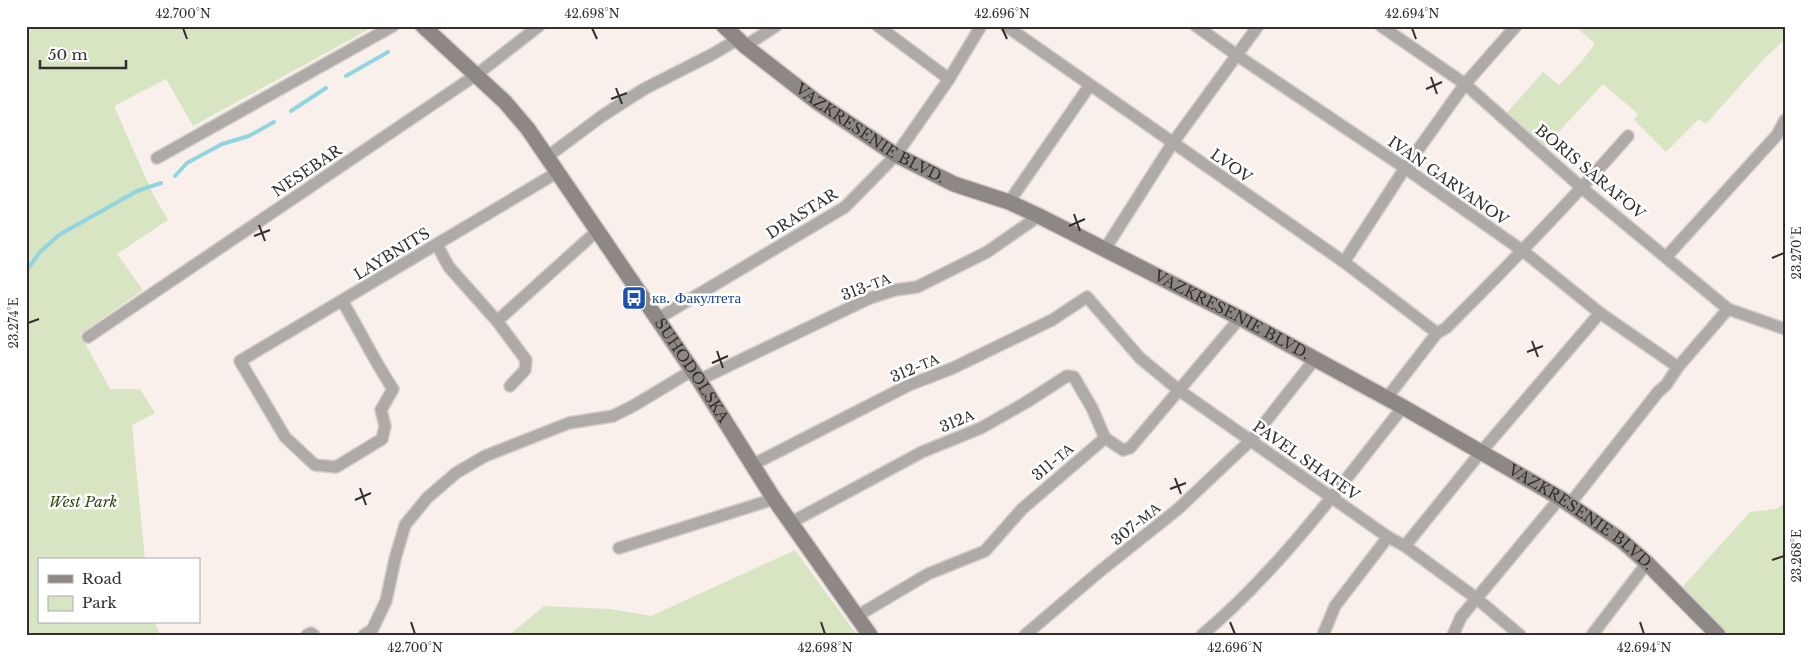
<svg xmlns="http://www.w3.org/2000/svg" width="1811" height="661" font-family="'Libre Baskerville',serif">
<rect width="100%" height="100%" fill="#f9f0ec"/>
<g fill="#d7e5c3">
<polygon points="37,26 375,26 193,126 166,79 114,106 152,192 168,220 117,254 143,290 80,334 110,389 140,389 155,413 132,425 145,560 39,560 39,622 155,622 160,635 26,635 26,32"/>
<polygon points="1575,26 1785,26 1785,39 1761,62 1706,124 1699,119 1666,152 1634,120 1638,114 1603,84 1541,151 1503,117 1543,72 1559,85 1581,62 1595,44"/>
<polygon points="1785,503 1785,635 1718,635 1677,593 1750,512 1776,509"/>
<polygon points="795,550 857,635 509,635 544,606 610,609 651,616"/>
</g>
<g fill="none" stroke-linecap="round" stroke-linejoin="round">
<g stroke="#90d5df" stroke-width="4">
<polyline points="346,76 388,52"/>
<polyline points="291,111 326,88"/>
<polyline points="175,176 187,163 222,144 249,136 274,122"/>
<polyline points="26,271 40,252 59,235 137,191 161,183"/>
</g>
<defs>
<g id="street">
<polyline points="878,26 949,79"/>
<polyline points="1006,26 1344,262 1437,333"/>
<polyline points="1196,26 1238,56 1405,168 1523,251 1600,313 1678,367"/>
<polyline points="1381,26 1465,84 1582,188 1728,309 1785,329"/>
<polyline points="745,46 776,26"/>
<polyline points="547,157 602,116 644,89 713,54 738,39"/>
<polyline points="157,158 393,26"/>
<polyline points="1009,202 1090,85"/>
<polyline points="437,245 449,267 497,321 526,360 525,370 510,386"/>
<polyline points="1105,249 1172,144 1258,26"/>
<polyline points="1667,256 1777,135 1785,120"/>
<polyline points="1344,262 1405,168 1465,84 1516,26"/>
<path d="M 342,301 C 360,330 374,361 393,389 L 381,410 L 385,426 L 382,439 L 336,467 L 315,465 L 285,437 L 240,361 L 558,172"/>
<polyline points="657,319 845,207 896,155 949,79 981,26"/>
<polyline points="497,321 597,231"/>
<polyline points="88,337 476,75 539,26"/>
<polyline points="699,380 870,298 895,290 917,287 987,252 1039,216"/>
<path d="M 1386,399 L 1437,333 L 1446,328 C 1508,266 1570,202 1628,136"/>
<polyline points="1105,438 1123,450 1130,448 1240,318"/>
<polyline points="752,465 909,385 953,368 1052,320 1087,297 1140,358 1180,391 1388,537 1405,546 1476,598 1520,635"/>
<polyline points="1569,505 1658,392 1666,385 1678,367 1728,309"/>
<polyline points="790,523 922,452 981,428 1025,403 1067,376 1074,377 1092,408 1105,438"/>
<polyline points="1405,546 1481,452 1600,313"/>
<polyline points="619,548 774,499"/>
<polyline points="857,616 928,574 985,551 1022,509 1105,438"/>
<polyline points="307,635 311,633 314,635"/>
<polyline points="364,635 372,630 386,601 395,559 405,525 427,498 456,473 485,456 569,423 613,416 633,406 693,370"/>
<polyline points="1025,635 1099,572 1178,509 1251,440 1315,359"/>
<path d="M 1202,635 C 1280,569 1340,486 1403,407"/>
<polyline points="1323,635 1335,606 1388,537"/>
<polyline points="1453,635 1461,617 1560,498"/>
<polyline points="1592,635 1647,563"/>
</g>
<g id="secondary">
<path id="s1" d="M 423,26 L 505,102 L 528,129 L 699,380 L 774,499 L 870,635"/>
<path id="s2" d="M 724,26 L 745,46 L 817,102 L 896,155 L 954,184 L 1009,202 L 1039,216 L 1240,318 L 1403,407 L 1560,498 L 1621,540 L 1647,563 L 1718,635"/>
</g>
</defs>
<use href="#street" stroke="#d5cdca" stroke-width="14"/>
<use href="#secondary" stroke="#d5cdca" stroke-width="18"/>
<use href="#street" stroke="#aeaaa8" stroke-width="11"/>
<use href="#secondary" stroke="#8d8785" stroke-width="15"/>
</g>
<path fill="none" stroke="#332f2e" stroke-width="2" d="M 183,28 L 187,39M 592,28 L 597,39M 1002,28 L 1007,39M 1412,28 L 1416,39M 1431,77 L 1437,94M 616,88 L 622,104M 1426,89 L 1442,82M 611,99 L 627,93M 1074,214 L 1080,231M 259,225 L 265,241M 1069,226 L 1085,219M 254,236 L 270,230M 1772,258 L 1784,253M 28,323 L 39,319M 1532,341 L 1538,357M 717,351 L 723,368M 1527,352 L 1543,346M 712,363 L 728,356M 1175,478 L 1181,494M 360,488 L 366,505M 1170,489 L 1186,483M 355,500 L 371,493M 1772,560 L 1784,556M 411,622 L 415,634M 821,622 L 825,634M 1230,622 L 1235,634M 1640,622 L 1644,634"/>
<defs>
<symbol id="bus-square" viewBox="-11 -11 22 22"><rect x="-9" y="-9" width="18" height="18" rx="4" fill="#1a4fb4" stroke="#fff"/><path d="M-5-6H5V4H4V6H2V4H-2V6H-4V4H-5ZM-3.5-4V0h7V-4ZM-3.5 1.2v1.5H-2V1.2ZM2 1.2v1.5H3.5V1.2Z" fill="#fff"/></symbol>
</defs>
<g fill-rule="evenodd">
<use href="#bus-square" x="620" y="284" width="28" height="28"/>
</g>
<g text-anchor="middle" stroke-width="5" stroke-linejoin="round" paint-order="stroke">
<g font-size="15" fill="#332f2e" stroke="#fff">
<text dy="5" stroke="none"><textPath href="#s2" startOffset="182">VAZKRESENIE BLVD.</textPath></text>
<text transform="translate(1231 166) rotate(35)" y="5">LVOV</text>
<text transform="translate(307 171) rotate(-34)" y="5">NESEBAR</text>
<text transform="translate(1590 172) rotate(40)" y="5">BORIS SARAFOV</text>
<text transform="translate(1448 181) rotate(35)" y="5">IVAN GARVANOV</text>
<text transform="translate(802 214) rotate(-32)" y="5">DRASTAR</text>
<text transform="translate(392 254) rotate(-31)" y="5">LAYBNITS</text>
<text transform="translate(866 287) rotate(-21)" y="5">313-ТА</text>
<text dy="5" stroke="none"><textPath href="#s2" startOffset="588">VAZKRESENIE BLVD.</textPath></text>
<text transform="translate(915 368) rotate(-23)" y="5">312-ТА</text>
<text dy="5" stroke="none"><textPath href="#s1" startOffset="439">SUHODOLSKA</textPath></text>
<text transform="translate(957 421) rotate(-23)" y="5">312А</text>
<text transform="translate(1306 461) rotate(35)" y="5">PAVEL SHATEV</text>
<text transform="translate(1053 462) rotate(-40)" y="5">311-ТА</text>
<text dy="5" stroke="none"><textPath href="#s2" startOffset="992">VAZKRESENIE BLVD.</textPath></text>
<text transform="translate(1136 524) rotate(-39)" y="5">307-МА</text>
</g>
<g font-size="15" fill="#164399" stroke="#fff" text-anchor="start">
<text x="652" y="303">кв. Факултета</text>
</g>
<g font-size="15" font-style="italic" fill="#374913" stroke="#fff">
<text x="83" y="507">West Park</text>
</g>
</g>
<rect width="1811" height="661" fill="none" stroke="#ffffff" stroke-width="55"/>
<rect x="38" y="558" width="162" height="65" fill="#ffffff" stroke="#adacab"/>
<rect x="48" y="575" width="25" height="8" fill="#8d8785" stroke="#adacab"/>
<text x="82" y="584" font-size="15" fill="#332f2e">Road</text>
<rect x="48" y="596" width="25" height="15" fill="#d7e5c3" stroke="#adacab"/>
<text x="82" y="608" font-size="15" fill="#332f2e">Park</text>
<path d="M40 60v8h86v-8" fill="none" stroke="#332f2e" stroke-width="2.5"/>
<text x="48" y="60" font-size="15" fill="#332f2e" stroke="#ffffff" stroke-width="4" paint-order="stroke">50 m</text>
<rect x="28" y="28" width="1756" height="606" fill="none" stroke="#332f2e" stroke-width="2"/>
<g font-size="12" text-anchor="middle" fill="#332f2e">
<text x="183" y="18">42.700°N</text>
<text x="592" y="18">42.698°N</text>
<text x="1002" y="18">42.696°N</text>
<text x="1412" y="18">42.694°N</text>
<text transform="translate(1797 253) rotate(-90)" y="4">23.270°E</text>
<text transform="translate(14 323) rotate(-90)" y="4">23.274°E</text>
<text transform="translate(1797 556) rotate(-90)" y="4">23.268°E</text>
<text x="415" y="652">42.700°N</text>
<text x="825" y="652">42.698°N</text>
<text x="1235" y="652">42.696°N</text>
<text x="1644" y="652">42.694°N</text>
</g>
</svg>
